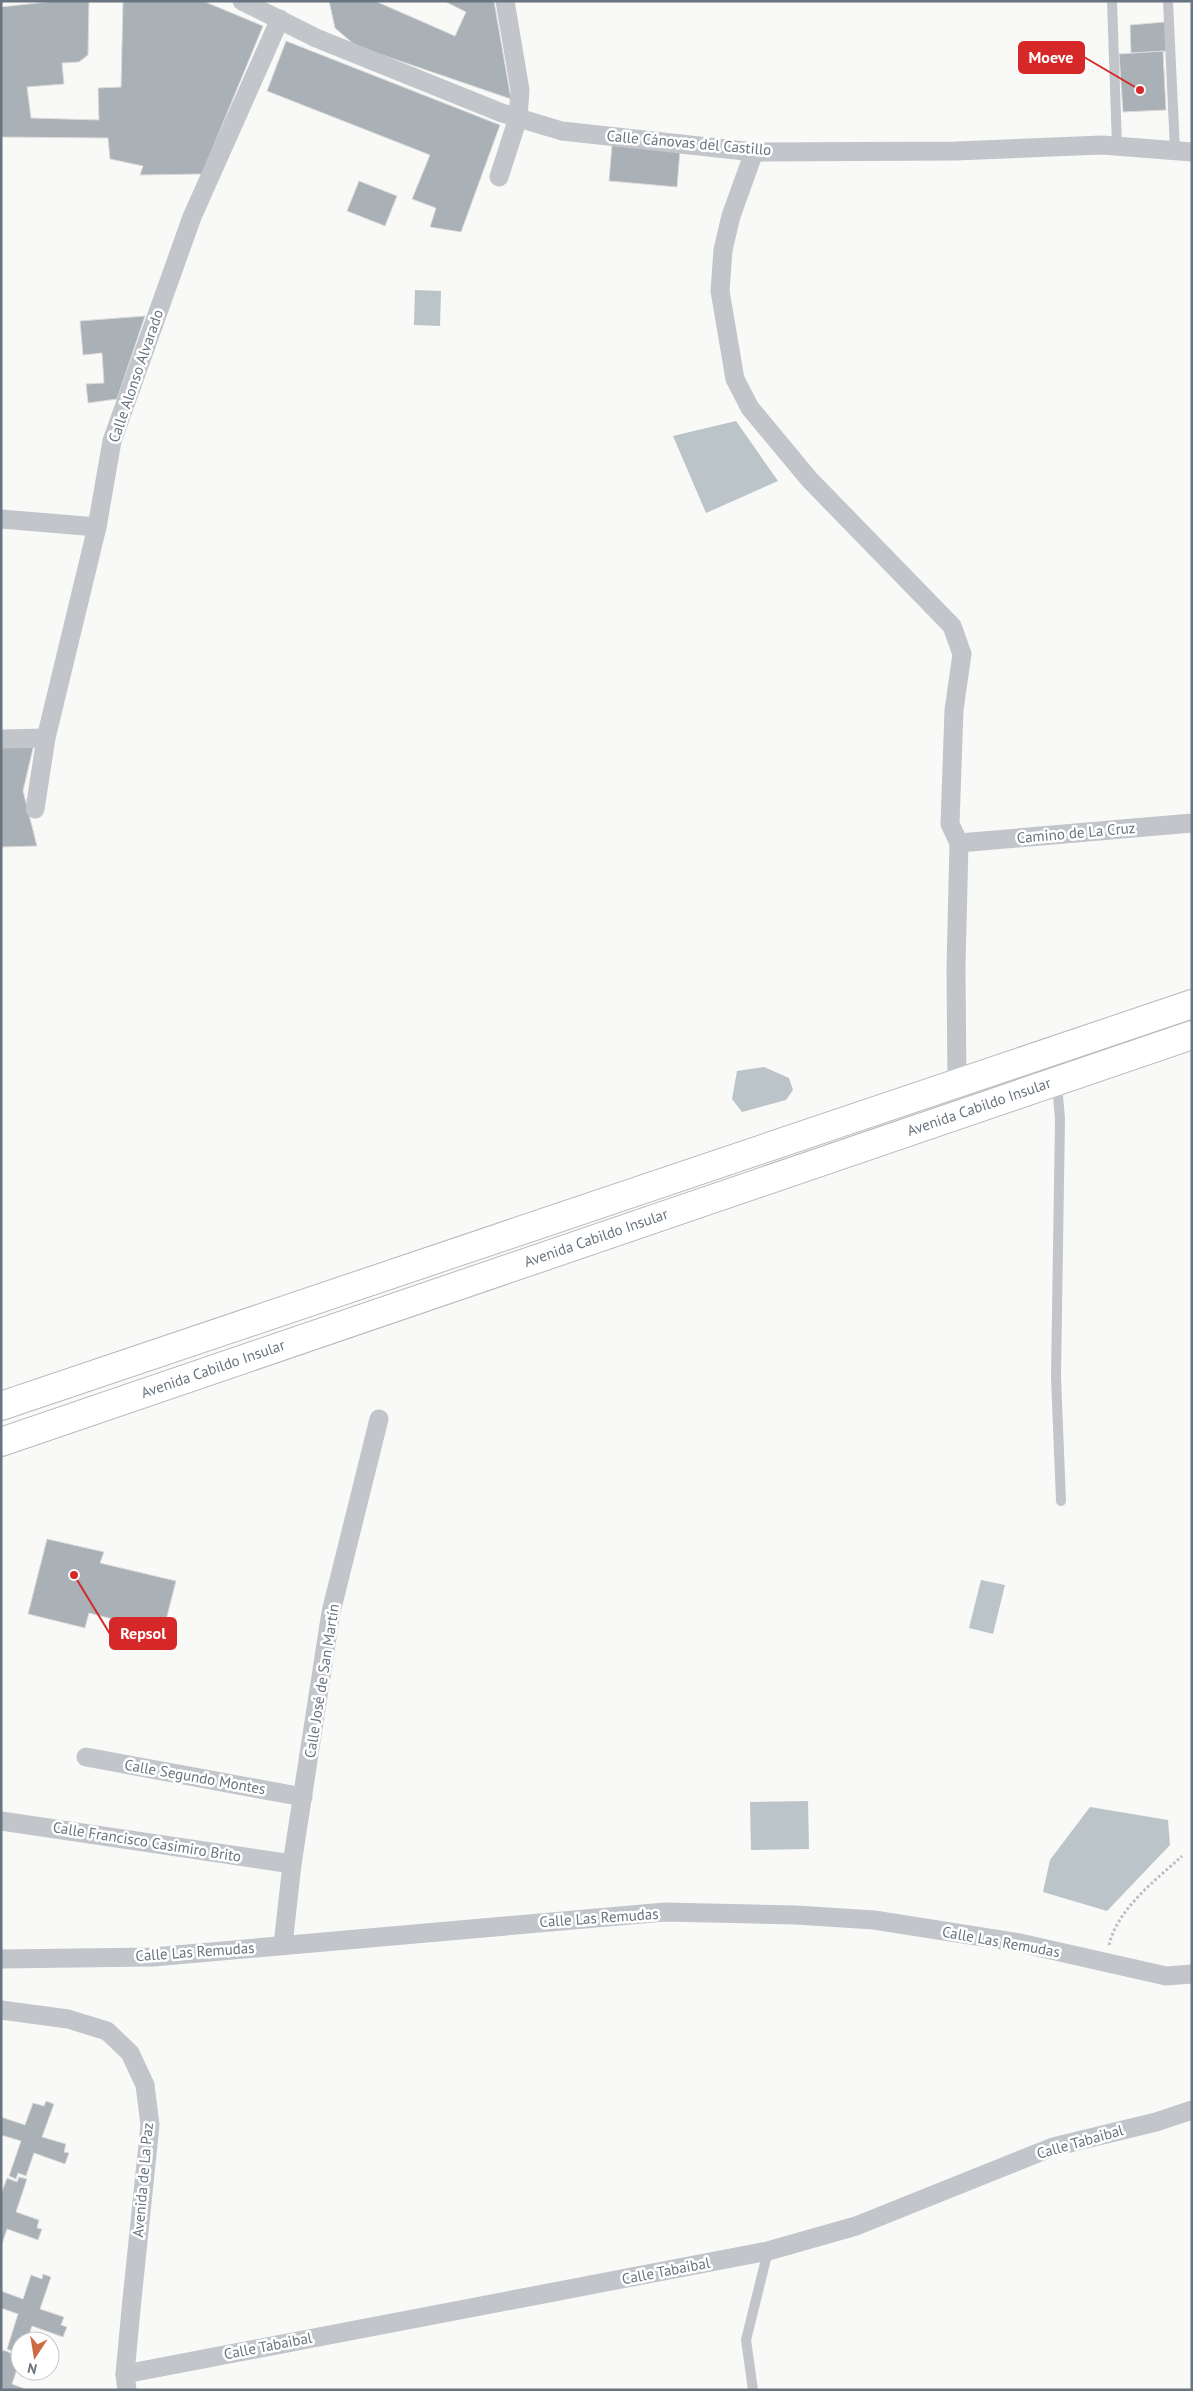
<svg xmlns="http://www.w3.org/2000/svg" width="1193" height="2391" font-family="'PT Sans',sans-serif">
<rect width="100%" height="100%" fill="#f9f9f8"/>
<g fill="#bbc4c8">
<polygon points="415,290 441,291 440,326 414,325"/>
<polygon points="736,421 778,481 706,513 673,436"/>
<polygon points="764,1067 789,1078 793,1090 786,1100 742,1112 732,1099 737,1071"/>
<polygon points="981,1580 1005,1585 993,1634 969,1628"/>
<polygon points="808,1801 809,1849 751,1850 750,1802"/>
<polygon points="1090,1807 1168,1820 1170,1845 1107,1911 1043,1892 1050,1860"/>
</g>
<g fill="#a9b0b6" stroke="#dbdbda">
<polygon points="56,1 89,1 88,55 79,62 62,63 64,84 27,87 31,118 99,120 98,88 121,87 123,1 203,1 263,26 202,174 140,175 143,166 110,159 108,138 1,137 1,7"/>
<polygon points="329,1 375,1 455,36 466,12 444,1 494,1 511,99 356,46 335,28"/>
<polygon points="1165,22 1167,51 1131,53 1130,25"/>
<polygon points="286,41 500,125 461,232 430,227 436,208 412,199 430,155 267,91"/>
<polygon points="1163,51 1166,110 1123,112 1119,54"/>
<polygon points="612,145 680,151 677,187 609,181"/>
<polygon points="359,181 397,196 385,226 347,211"/>
<polygon points="145,316 117,399 88,403 86,384 104,383 102,353 83,355 80,321"/>
<polygon points="34,744 23,791 37,846 1,847 1,745"/>
<polygon points="47,1539 104,1552 100,1563 176,1581 163,1632 89,1613 85,1628 28,1614"/>
<polygon points="46,2101 54,2104 42,2137 66,2144 64,2152 69,2153 65,2164 34,2153 26,2176 18,2173 16,2179 9,2176 21,2141 1,2135 1,2117 25,2125 33,2103 44,2106"/>
<polygon points="19,2177 27,2179 16,2212 39,2220 37,2228 42,2229 38,2240 7,2229 1,2247 1,2194 7,2178 17,2182"/>
<polygon points="43,2274 51,2277 40,2309 64,2317 61,2325 67,2327 63,2337 32,2326 27,2341 20,2341 20,2347 15,2346 14,2352 7,2349 18,2314 1,2308 1,2291 23,2299 31,2275 42,2279"/>
<polygon points="15,2349 20,2351 20,2360 12,2384 28,2390 1,2390 1,2354 3,2350 13,2354"/>
</g>
<g fill="none" stroke-linecap="round" stroke-linejoin="round">
<defs>
<g id="primary">
<polyline points="1,1406 1192,1004"/>
<polyline points="1,1442 1192,1035"/>
</g>
</defs>
<use href="#primary" stroke="#b6b9bd" stroke-width="30"/>
<path stroke="#babdc0" stroke-width="3" stroke-dasharray="2.5 2.5" stroke-linecap="butt" d="M 1109,1945 C 1118,1908 1155,1881 1182,1856"/>
<g stroke="#c2c5c9" stroke-width="10">
<polyline points="1112,1 1117,146"/>
<polyline points="1168,1 1175,150"/>
<polyline points="1057,1084 1060,1119 1056,1377 1061,1501"/>
<polyline points="753,2390 746,2340 768,2251"/>
</g>
<g stroke="#c2c5c9" stroke-width="19">
<polyline points="242,1 316,38 502,113 562,131 754,152 956,151 1102,145 1192,152"/>
<polyline points="754,152 731,216 723,250 720,291 735,379 750,408 809,479 952,626 962,654 954,710 950,824 959,843 956,968 957,1085"/>
<polyline points="499,177 518,118 520,90 505,1"/>
<polyline points="1,519 97,527"/>
<polyline points="1,739 46,738"/>
<polyline points="35,809 46,738 97,527 112,441 192,217 280,19"/>
<polyline points="959,843 1192,823"/>
<polyline points="86,1757 303,1797"/>
<polyline points="1,1821 292,1864"/>
<polyline points="283,1945 292,1864 331,1612 379,1419"/>
<polyline points="1,1959 153,1957 665,1912 796,1915 874,1920 1020,1943 1166,1976 1192,1974"/>
<polyline points="1,2010 68,2019 107,2031 130,2053 145,2085 150,2125 131,2309 125,2374 127,2390"/>
<polyline points="125,2374 768,2251 856,2226 1053,2147 1156,2122 1192,2110"/>
</g>
<use href="#primary" stroke="#fff" stroke-width="28"/>
</g>
<g text-anchor="middle" stroke-width="5" stroke-linejoin="round" paint-order="stroke">
<g font-size="15" fill="#68747f" stroke="#fff">
<text transform="translate(689 143) rotate(5)" y="5">Calle Cánovas del Castillo</text>
<text transform="translate(136 376) rotate(-71)" y="5">Calle Alonso Alvarado</text>
<text transform="translate(1076 833) rotate(-5)" y="5">Camino de La Cruz</text>
<text transform="translate(979 1107) rotate(-19)" y="5">Avenida Cabildo Insular</text>
<text transform="translate(596 1238) rotate(-19)" y="5">Avenida Cabildo Insular</text>
<text transform="translate(213 1369) rotate(-19)" y="5">Avenida Cabildo Insular</text>
<text transform="translate(322 1681) rotate(-81)" y="5">Calle José de San Martín</text>
<text transform="translate(195 1777) rotate(10)" y="5">Calle Segundo Montes</text>
<text transform="translate(147 1842) rotate(9)" y="5">Calle Francisco Casimiro Brito</text>
<text transform="translate(599 1918) rotate(-4)" y="5">Calle Las Remudas</text>
<text transform="translate(1001 1942) rotate(10)" y="5">Calle Las Remudas</text>
<text transform="translate(195 1952) rotate(-4)" y="5">Calle Las Remudas</text>
<text transform="translate(1080 2142) rotate(-16)" y="5">Calle Tabaibal</text>
<text transform="translate(143 2180) rotate(-85)" y="5">Avenida de La Paz</text>
<text transform="translate(666 2271) rotate(-11)" y="5">Calle Tabaibal</text>
<text transform="translate(268 2346) rotate(-11)" y="5">Calle Tabaibal</text>
</g>
</g>
<path fill="none" stroke="#d62828" stroke-width="2" d="M1140 90L1084 57M74 1575L110 1634"/>
<g fill="#d62828" stroke="#fff" stroke-width="2">
<circle cx="1140" cy="90" r="5"/>
<circle cx="74" cy="1575" r="5"/>
</g>
<g fill="#d62828" stroke="#d62828" stroke-width="2">
<rect x="1019" y="42" width="65" height="31" rx="5"/>
<rect x="110" y="1618" width="66" height="31" rx="5"/>
</g>
<g font-size="16" text-anchor="middle" font-weight="bold" fill="#fff">
<text x="1051" y="63">Moeve</text>
<text x="143" y="1639">Repsol</text>
</g>
<rect width="1193" height="2391" fill="none" stroke="#68747f" stroke-width="5"/>
<g transform="translate(35 2356) rotate(192)"><circle r="24" fill="#ffffff" stroke="#c3c7cc"/>
<path d="M0-4L9 19L0 12L-9 19Z" fill="#ce6b44"/>
<text y="-8" font-size="14" font-weight="bold" text-anchor="middle" fill="#68747f">N</text>
</g>
</svg>
